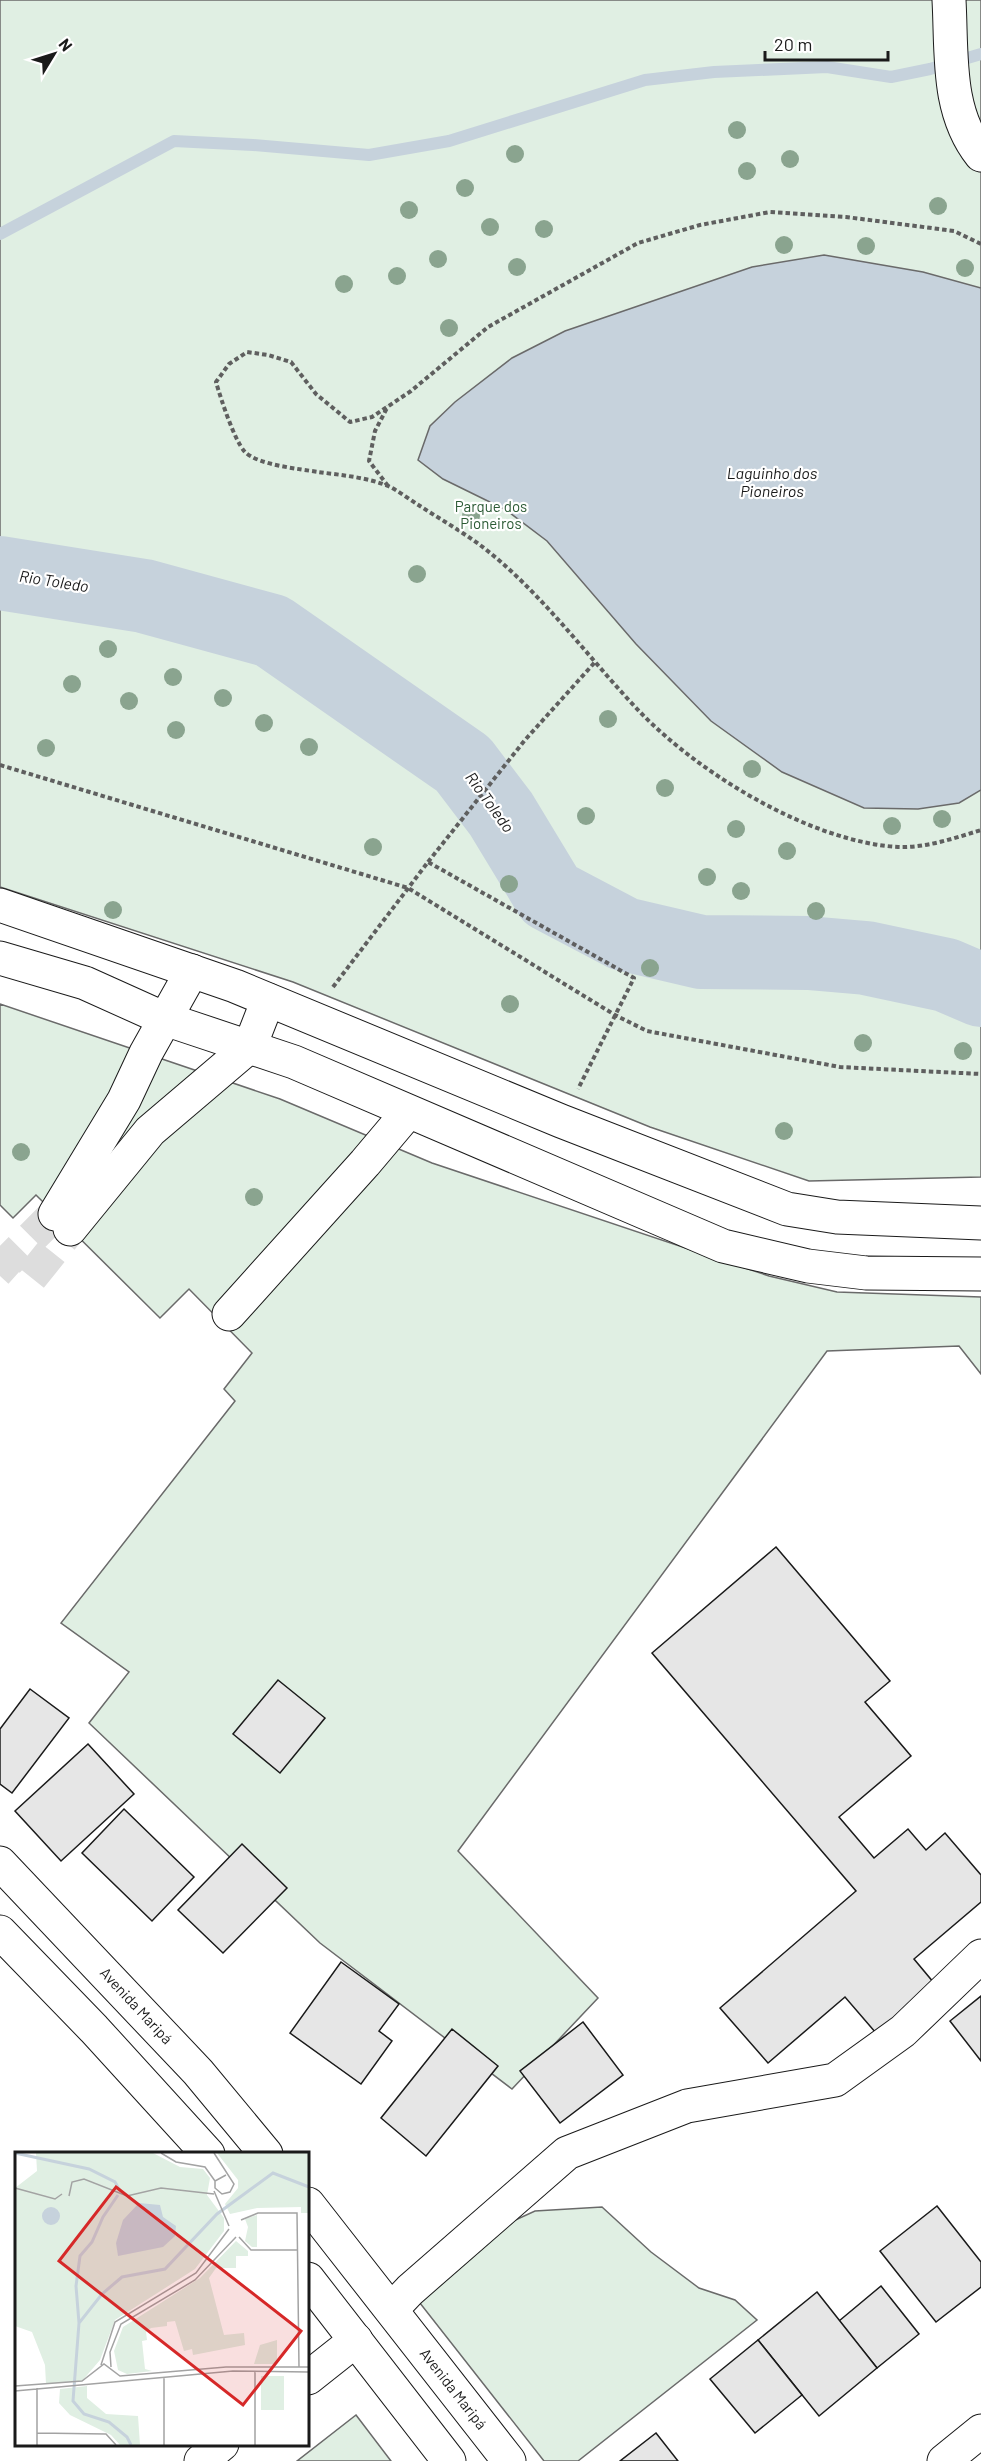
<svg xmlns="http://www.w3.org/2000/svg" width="981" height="2461" font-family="Barlow,sans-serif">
<rect width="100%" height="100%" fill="#fff"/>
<g fill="#e0efe3" stroke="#6a6a6a" stroke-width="1.5">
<polygon points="0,0 981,0 981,1177 809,1181 650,1127 293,982 0,887"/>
<polygon points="0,1004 280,1099 432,1163 769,1276 837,1292 981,1297 981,1374 959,1346 827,1351 458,1851 598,1998 512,2089 320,1943 89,1723 129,1672 61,1623 235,1401 224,1389 252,1353 189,1289 160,1318 36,1195 13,1218 0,1205"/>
<polygon points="602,2207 651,2252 699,2288 735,2300 757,2320 578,2461 544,2461 405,2284 467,2242 535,2211"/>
<polygon points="356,2415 391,2461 297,2461"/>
</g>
<polygon fill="#c6d2dc" stroke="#6a6a6a" stroke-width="1.5" points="824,255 923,272 981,288 981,790 959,803 918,809 864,808 782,772 711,721 636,644 547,541 506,510 443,479 418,460 430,426 455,402 512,358 565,331 752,267"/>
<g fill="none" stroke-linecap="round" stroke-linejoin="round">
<polyline stroke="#c6d2dc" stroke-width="12" points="0,234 174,141 253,145 369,155 449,141 645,80 714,72 827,67 891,77 930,69 981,54"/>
<polyline stroke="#c6d2dc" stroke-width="74" points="0,573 144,596 272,631 463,764 501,814 550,895 624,934 701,952 808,953 866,958 946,975 981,990"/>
</g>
<g fill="#e6e6e6" stroke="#1a1a1a" stroke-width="1.5">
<polygon points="776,1547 890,1681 865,1702 911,1756 839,1817 874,1858 908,1829 926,1850 945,1833 981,1875 981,1902 914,1959 934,1983 876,2033 845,1997 768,2063 720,2008 856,1891 652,1653"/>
<polygon points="278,1680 325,1718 280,1773 233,1734"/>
<polygon points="30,1689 69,1718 12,1793 0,1784 0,1729"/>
<polygon points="88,1744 134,1794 61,1861 15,1811"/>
<polygon points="124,1809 194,1877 152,1921 82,1853"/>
<polygon points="242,1844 287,1888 223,1953 178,1910"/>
<polygon points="341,1962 399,2004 379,2031 392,2041 361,2084 290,2033"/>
<polygon points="981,1996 981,2061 950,2021"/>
<polygon points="583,2022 623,2075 560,2123 520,2071"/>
<polygon points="452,2029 498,2066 426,2156 381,2118"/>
<polygon points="937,2206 981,2262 981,2287 936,2322 880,2251"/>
<polygon points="881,2286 919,2334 877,2368 839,2321"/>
<polygon points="817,2292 877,2368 819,2416 758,2340"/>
<polygon points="758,2340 802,2395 755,2433 710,2379"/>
<polygon points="656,2433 678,2461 620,2461"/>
</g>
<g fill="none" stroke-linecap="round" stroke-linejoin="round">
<polyline stroke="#ddd" stroke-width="33" stroke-dasharray="33 16" stroke-linecap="butt" points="55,1214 8,1261 29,1280 70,1229"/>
<defs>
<g id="minor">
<path d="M 949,0 C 952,53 946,111 981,155"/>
<polyline points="0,905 235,986 561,1121 787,1209 837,1217 981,1223"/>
<polyline points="0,958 85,983 165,1019 294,1062 723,1246 808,1266 866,1273 981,1274"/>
<polyline points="55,1214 124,1100 146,1053 192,971"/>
<polyline points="70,1229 150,1131 250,1046 268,1000"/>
<polyline points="229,1314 365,1163 408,1112"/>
<polyline points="392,2309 410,2290 567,2153 687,2106 835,2080 903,2031 981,1956"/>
<polyline points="308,2378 356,2340"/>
<polyline points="201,2461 222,2444"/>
<polyline points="944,2461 981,2431"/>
</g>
<g id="major">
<polyline points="0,1863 198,2072 266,2154"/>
<polyline points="0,1932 94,2029 208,2154"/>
<polyline points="308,2204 509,2461"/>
<polyline points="308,2279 449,2461"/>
</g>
</defs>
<use href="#minor" stroke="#1a1a1a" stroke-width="35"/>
<use href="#major" stroke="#1a1a1a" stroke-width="35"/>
<g stroke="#5f5f5f" stroke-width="4" stroke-dasharray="4.5 3" stroke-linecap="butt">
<path d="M 981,244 L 954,231 L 846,217 L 770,212 L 700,225 L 638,243 L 488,327 L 411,391 L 372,417 L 350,422 L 316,394 L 291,362 L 268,355 L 247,352 L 229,364 L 216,382 C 221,399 234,440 245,452 C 258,465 300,469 318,472 C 340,475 366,477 388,486 C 399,491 410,500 420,506 C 440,519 461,531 480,545 C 540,590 589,659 641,713 C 700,774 811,842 898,847 C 926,848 955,838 981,830"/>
<polyline points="388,486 369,461 375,431 388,406"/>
<polyline points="0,765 408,888 615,1015 647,1031 840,1067 981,1074"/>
<polyline points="428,862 525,740 596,661"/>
<polyline points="333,987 428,862 634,978 578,1089"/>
</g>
<use href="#minor" stroke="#fff" stroke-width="33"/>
<use href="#major" stroke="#fff" stroke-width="33"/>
</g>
<g fill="#8aa48f">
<circle cx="737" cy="130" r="9"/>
<circle cx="515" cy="154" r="9"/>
<circle cx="790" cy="159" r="9"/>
<circle cx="747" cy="171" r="9"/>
<circle cx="465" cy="188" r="9"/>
<circle cx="938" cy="206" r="9"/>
<circle cx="409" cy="210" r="9"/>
<circle cx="490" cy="227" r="9"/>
<circle cx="544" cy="229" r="9"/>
<circle cx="784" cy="245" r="9"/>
<circle cx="866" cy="246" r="9"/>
<circle cx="438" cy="259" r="9"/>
<circle cx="517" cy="267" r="9"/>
<circle cx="965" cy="268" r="9"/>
<circle cx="397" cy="276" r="9"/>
<circle cx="344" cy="284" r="9"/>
<circle cx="449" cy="328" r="9"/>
<circle cx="471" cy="516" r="9"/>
<circle cx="417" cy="574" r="9"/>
<circle cx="108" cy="649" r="9"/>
<circle cx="173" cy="677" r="9"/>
<circle cx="72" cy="684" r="9"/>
<circle cx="223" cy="698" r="9"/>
<circle cx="129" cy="701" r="9"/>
<circle cx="608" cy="719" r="9"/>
<circle cx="264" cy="723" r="9"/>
<circle cx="176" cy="730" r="9"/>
<circle cx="309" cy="747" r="9"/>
<circle cx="46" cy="748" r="9"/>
<circle cx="752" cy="769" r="9"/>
<circle cx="665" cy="788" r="9"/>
<circle cx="586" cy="816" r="9"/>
<circle cx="942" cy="819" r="9"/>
<circle cx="892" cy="826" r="9"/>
<circle cx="736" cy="829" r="9"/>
<circle cx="373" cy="847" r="9"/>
<circle cx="787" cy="851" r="9"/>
<circle cx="707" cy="877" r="9"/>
<circle cx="509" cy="884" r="9"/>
<circle cx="741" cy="891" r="9"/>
<circle cx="113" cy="910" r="9"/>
<circle cx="816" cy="911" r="9"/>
<circle cx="650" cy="968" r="9"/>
<circle cx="510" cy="1004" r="9"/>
<circle cx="863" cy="1043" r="9"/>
<circle cx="963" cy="1051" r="9"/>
<circle cx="784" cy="1131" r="9"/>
<circle cx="21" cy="1152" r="9"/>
<circle cx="254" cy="1197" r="9"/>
</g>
<g text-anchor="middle" stroke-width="4.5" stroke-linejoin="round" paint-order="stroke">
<g font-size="15" fill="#2b5a34" stroke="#fff">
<text x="491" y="512">Parque dos<tspan x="491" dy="17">Pioneiros</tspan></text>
</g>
<g font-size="15" fill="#1a1a1a" stroke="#fff">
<text transform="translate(136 2006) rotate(47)" y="5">Avenida Maripá</text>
<text transform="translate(453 2389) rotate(52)" y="5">Avenida Maripá</text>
</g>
<g font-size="16" font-style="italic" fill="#1a1a1a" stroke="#fff">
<text x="772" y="479">Laguinho dos<tspan x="772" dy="18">Pioneiros</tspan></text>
<text transform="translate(54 581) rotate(9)" y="6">Rio Toledo</text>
<text transform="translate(490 802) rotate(54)" y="6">Rio Toledo</text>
</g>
</g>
<g transform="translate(15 2152)">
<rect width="294" height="294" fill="#fff"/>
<path d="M 21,1 L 138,1 L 165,15 L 188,17 L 195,26 L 192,43 L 209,66 L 209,79 L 180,117 L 100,168 L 85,208 L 67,229 L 31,232 L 30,213 L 17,180 L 0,174 L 0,36 L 22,19 ZM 202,1 L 294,1 L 294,61 L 286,61 L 286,55 L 242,56 L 215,62 L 210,52 L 223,36 L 223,28 ZM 242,63 L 242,95 L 237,95 L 230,89 L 233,75 L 230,67 ZM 221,89 L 233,99 L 233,104 L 221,104 L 221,116 L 201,116 L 194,126 L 209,183 L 229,181 L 230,193 L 178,203 L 177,197 L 169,199 L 160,169 L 152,170 L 152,174 L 136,176 L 131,180 L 132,188 L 127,189 L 130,217 L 137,219 L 112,222 L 103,218 L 99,199 L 108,175 L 185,126 ZM 262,188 L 262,212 L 239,212 L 245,193 ZM 246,224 L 269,224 L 269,258 L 246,258 ZM 72,234 L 72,246 L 91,262 L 123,264 L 125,293 L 105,293 L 96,283 L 55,263 L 44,251 L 45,237 Z" fill="#e0efe3"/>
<path d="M 124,51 L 145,53 L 148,65 L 161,74 L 160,84 L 148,95 L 103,104 L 101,91 L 108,68 ZM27 64a9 9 0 1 1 18 0a9 9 0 1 1-18 0Z" fill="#c6d2dc"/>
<path fill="none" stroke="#c6d2dc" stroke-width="3" d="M 0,1 L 74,17 L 100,30 L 105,39M 64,171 L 61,134 L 65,104 L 77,90 L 88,65 L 103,43M 116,293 L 112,285 L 94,270 L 69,262 L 58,249 L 64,171 L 87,142 L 107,125 L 150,117 L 202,62 L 258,21 L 294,35"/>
<path fill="none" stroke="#a3a3a3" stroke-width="1.5" d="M 146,1 L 161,10 L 190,15 L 200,29M 199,1 L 219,32 L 215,40 L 207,42 L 200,36 L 200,29 L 211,23M 0,36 L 40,47 L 47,42M 199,39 L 214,74M 54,44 L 57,30 L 69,27 L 112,44 L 146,36 L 199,42M 226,68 L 243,61 L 282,61 L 284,215M 224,85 L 236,98 L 283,98M 86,213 L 100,170 L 181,121 L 214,77M 96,215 L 95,200 L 106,172 L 180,128 L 221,85M 240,219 L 240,293M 0,234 L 67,229 L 89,212 L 105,224 L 211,215 L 294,215M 0,239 L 218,219 L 294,220M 22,281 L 91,282 L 101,293M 22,293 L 22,236M 149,293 L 149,226"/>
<path fill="#d62828" fill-opacity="0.15" stroke="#d62828" stroke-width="3" d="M 101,35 L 286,179 L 228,253 L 44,109 Z"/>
<rect width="294" height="294" fill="none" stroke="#1a1a1a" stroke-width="3"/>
</g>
<g transform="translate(54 54) rotate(52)" stroke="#ffffff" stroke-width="4.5" paint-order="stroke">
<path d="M0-4.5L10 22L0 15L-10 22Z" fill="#1a1a1a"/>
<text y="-9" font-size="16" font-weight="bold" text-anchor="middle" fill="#1a1a1a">N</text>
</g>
<path d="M765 51v9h123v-9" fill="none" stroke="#1a1a1a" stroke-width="3"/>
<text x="774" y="51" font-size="18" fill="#1a1a1a" stroke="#ffffff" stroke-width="4.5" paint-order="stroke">20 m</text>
</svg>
